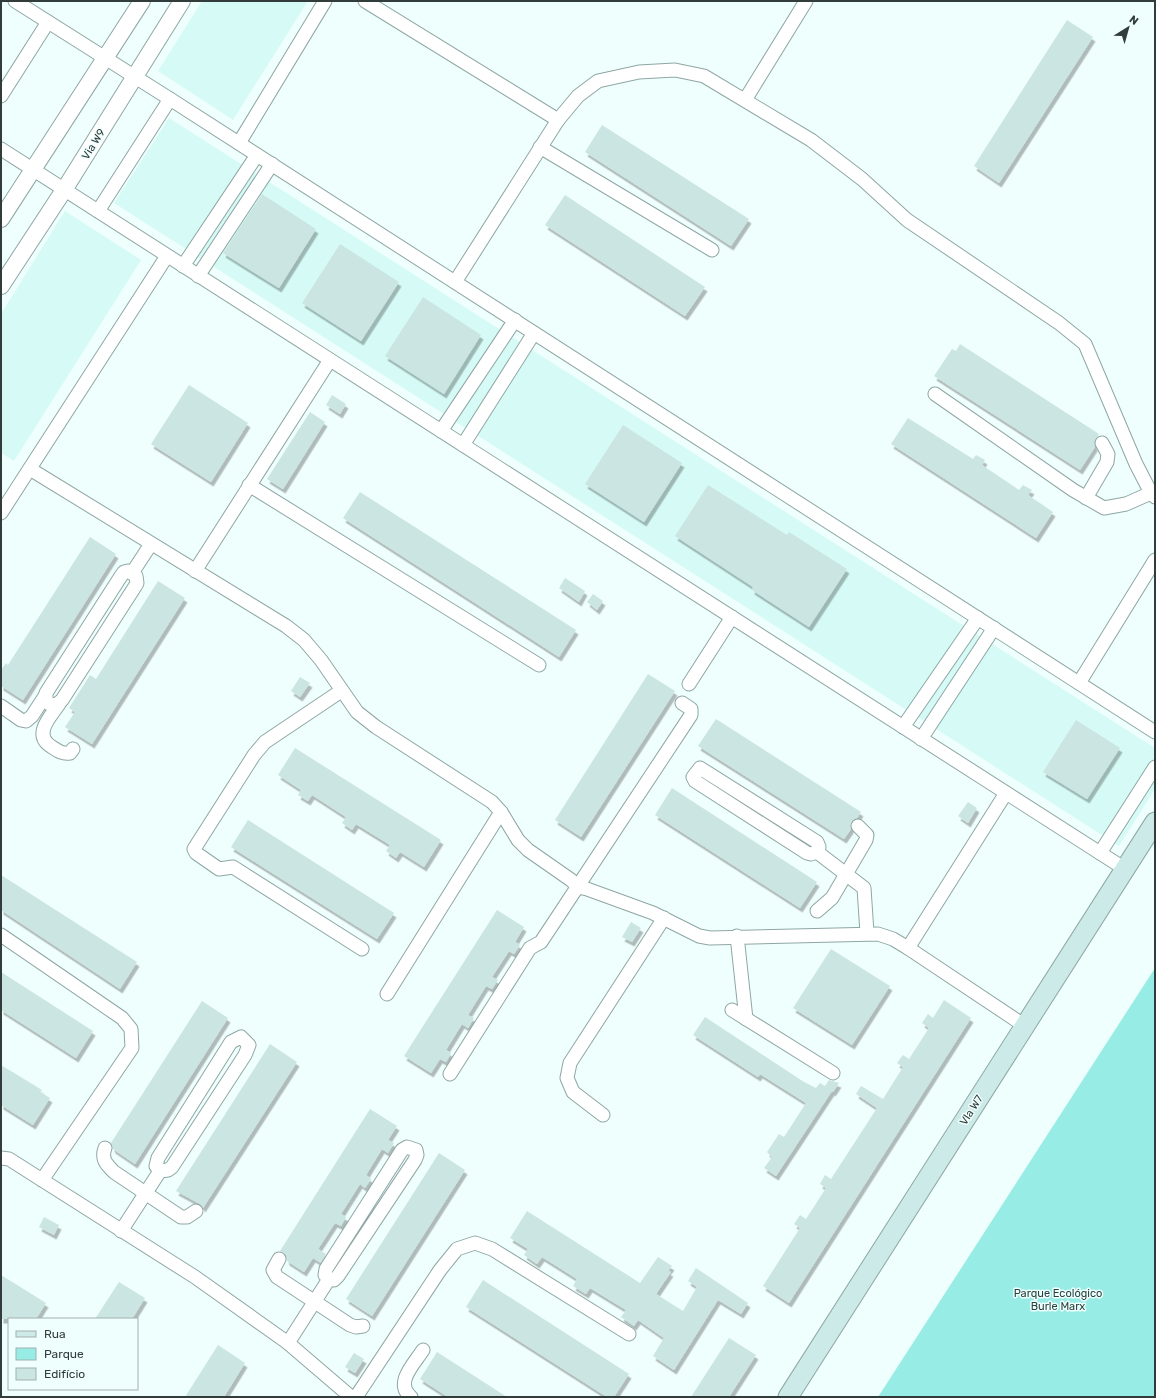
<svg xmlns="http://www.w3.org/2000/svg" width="1156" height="1398" font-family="Rubik,sans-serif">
<defs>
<filter id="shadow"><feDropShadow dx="2.5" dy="4.5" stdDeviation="0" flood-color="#0004"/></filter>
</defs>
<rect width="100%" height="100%" fill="#effffd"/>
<g fill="#d6fbf6">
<polygon points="202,1 308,1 233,120 158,71"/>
<polygon points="169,118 1155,748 1155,789 1119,846 114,203"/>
<polygon points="65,211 141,260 14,461 1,453 1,314"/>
</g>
<polygon fill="#97ede5" points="1155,968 1155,1397 878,1397"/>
<g fill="#cbe5e2" filter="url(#shadow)">
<polygon points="1067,20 1093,37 999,183 974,166"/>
<polygon points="602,125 749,219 731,246 585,152"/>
<polygon points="262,194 316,229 279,288 223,253"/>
<polygon points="565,195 705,287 685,316 545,225"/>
<polygon points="340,244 399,282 361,341 302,303"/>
<polygon points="423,297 481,335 444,394 385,356"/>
<polygon points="960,344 1099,434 1094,442 1095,447 1080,470 934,376 952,349 956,351"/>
<polygon points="189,385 248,423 211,482 151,444"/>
<polygon points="332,395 346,404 340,414 326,405"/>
<polygon points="310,412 325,422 283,489 267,479"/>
<polygon points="908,418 973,459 976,455 985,460 982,465 1019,490 1023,485 1032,490 1028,495 1053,512 1036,538 891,444"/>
<polygon points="623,425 682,463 644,522 585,484"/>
<polygon points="708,485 787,535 789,532 847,569 809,627 752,590 753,587 675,536"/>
<polygon points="360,492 576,630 559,657 343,518"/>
<polygon points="90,537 116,554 23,700 1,686 1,670 6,663 8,665"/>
<polygon points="565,578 585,591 579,602 559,588"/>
<polygon points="158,581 185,598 92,744 65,727 75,712 69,708 90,675 96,679"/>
<polygon points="593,594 603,601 597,610 587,602"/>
<polygon points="648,674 675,691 581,837 555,820"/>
<polygon points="300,677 310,683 300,697 291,691"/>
<polygon points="716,719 861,812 857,818 852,821 851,829 844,839 698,746"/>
<polygon points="1076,720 1120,748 1087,799 1043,772"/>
<polygon points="295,748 441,840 424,867 400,852 396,858 386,851 390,845 356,824 352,830 342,823 346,817 312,795 308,801 298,795 301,790 278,775"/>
<polygon points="672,788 817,882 800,908 655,815"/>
<polygon points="968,802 977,808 968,823 958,816"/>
<polygon points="248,820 394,913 377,939 231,847"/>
<polygon points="1,875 137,962 120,989 1,910"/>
<polygon points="497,910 524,927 515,942 520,945 514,954 509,951 492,977 498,980 492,989 486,986 468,1015 474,1018 468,1028 462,1024 446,1050 451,1053 446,1062 440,1059 431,1073 404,1056"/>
<polygon points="631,922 641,928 632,942 622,937"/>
<polygon points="831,949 890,986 852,1045 793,1008"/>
<polygon points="1,972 93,1031 76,1058 1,1010"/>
<polygon points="944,1000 971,1018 789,1303 763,1286 800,1228 794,1224 800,1215 806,1219 826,1188 820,1184 825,1175 831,1179 877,1108 856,1094 861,1086 883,1099 903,1067 897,1063 903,1055 909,1059 929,1028 922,1023 928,1014 933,1018"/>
<polygon points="202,1001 228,1018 135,1164 113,1149 111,1143"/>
<polygon points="705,1017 804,1082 816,1088 820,1083 825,1086 829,1080 839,1083 833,1092 832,1091 776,1176 764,1168 772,1157 767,1152 779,1134 784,1137 806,1103 760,1074 758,1077 693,1035"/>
<polygon points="270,1044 297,1062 203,1208 200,1204 176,1191"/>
<polygon points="1,1065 42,1090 40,1092 50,1098 33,1125 1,1105"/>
<polygon points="370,1109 397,1126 388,1140 394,1143 388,1153 382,1149 366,1175 371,1179 365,1188 360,1184 341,1214 346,1217 341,1226 335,1223 318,1249 326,1254 321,1263 313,1258 304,1272 287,1261 286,1255 280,1251"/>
<polygon points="439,1153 465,1170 372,1316 346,1299"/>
<polygon points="527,1211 640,1283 658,1257 672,1266 668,1271 671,1272 656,1294 683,1311 697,1287 688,1281 696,1268 748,1303 741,1314 718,1300 674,1370 653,1356 664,1338 638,1320 634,1326 621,1317 626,1310 590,1288 586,1294 573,1286 577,1279 542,1257 537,1264 524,1255 528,1249 510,1238"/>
<polygon points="44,1217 59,1225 54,1235 39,1227"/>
<polygon points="1,1275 46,1303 36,1319 1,1319"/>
<polygon points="483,1280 629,1374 614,1397 607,1397 466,1307"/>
<polygon points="119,1282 145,1298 132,1319 95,1319"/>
<polygon points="729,1338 756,1355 729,1397 691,1397"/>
<polygon points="218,1345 245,1363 224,1397 185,1397"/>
<polygon points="437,1352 507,1397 448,1397 420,1379"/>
<polygon points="354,1353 364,1359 355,1373 345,1367"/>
</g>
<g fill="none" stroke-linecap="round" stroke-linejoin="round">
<defs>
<g id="minor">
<polyline points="15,1 170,99 1155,732"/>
<polyline points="365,1 558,120"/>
<polyline points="1,96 48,22"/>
<polyline points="745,100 806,1"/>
<polyline points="239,143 325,1"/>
<polyline points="540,147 712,250"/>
<polyline points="1,149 1125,869"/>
<polyline points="98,211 170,99"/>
<polyline points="183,266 257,155"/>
<polyline points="198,276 272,164"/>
<polyline points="455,282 558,120 578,96 598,81 639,72 675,70 704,76 811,140 862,179 907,220 1059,323 1085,344 1136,464 1151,493 1155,497"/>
<polyline points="935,394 1073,490 1104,508 1126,504 1151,493"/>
<polyline points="441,431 515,320"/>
<polyline points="463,445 534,333"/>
<polyline points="30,469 286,626 304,640 321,660 357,712 376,727 492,802 501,812 518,840 528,850 571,880 578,887 587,889 653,913 699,936 710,938 878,934 893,939 908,948 1025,1026"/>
<polyline points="249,485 539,665"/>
<polyline points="1086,498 1107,462 1108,454 1102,443"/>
<polyline points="1,513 167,256"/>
<polygon points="128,571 136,576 137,583 136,585 62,700 56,705 49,704 46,699 46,693 121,576 124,572"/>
<polyline points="195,571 330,360"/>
<polyline points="132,573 151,544"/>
<polyline points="1079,683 1155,560"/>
<polyline points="689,684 732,617"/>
<polyline points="341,691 265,742 254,755 194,849 196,853 219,869 233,867 362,949"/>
<path d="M 59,704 C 50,717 32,735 52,747 C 58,751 62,754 70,753 L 73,749"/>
<polyline points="1,706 21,720 26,721 32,716 45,696"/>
<polyline points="903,727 978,618"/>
<polyline points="921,739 994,628"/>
<polygon points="700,768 817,842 819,847 817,852 811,854 807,853 695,781 693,777"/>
<polyline points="817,852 864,888 867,933"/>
<polyline points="1100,853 1155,767"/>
<polyline points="817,911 832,898 866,840 867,835 858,826"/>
<polyline points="1,935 122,1018 131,1029 132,1048 42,1180"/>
<polyline points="737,936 746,1019"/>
<polyline points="908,948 1006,793"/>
<polyline points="387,994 501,812"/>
<polyline points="732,1010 833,1073"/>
<polygon points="241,1037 249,1045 245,1055 172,1167 168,1170 160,1171 156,1166 158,1158 231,1042"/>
<polyline points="450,1074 530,948 541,942 691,715 691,709 682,703"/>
<polyline points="603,1115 573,1092 567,1078 570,1063 664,918"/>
<polygon points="407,1147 416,1150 417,1155 415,1160 338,1276 334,1280 329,1279 325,1275 326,1269 402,1150"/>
<path d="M 105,1148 C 101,1159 106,1164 114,1172 L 181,1217 L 187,1217 L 196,1211"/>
<polyline points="1,1158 9,1159 195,1277 288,1343 351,1397"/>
<polyline points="121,1231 160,1171"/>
<polyline points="279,1259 273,1270 277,1277 350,1325 356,1327 363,1326"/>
<polyline points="288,1343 329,1279"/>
<polyline points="356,1397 440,1270 457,1249 475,1243 492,1249 629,1334"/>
<path d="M 411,1397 C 394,1383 414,1364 423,1350"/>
</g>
<g id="tertiary">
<polyline points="1,219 142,1"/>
<polyline points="1,286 64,190 182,1"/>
</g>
<polyline id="secondary" points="788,1397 1155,822"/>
</defs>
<use href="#minor" stroke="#8ea7a4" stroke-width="15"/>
<use href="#tertiary" stroke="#8ea7a4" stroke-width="18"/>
<use href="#secondary" stroke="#8ea7a4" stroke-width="21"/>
<use href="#minor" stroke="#fff" stroke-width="13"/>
<use href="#tertiary" stroke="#fff" stroke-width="16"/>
<use href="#secondary" stroke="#cbeae8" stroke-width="19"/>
</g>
<g text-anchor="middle" stroke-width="3" stroke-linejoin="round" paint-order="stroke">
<g font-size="11" fill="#323c3b" stroke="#effffd">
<text transform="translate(93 144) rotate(-58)" y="4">Via W9</text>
<text transform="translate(971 1110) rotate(-57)" y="4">Vla W7</text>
</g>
<g font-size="11" fill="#27413e" stroke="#effffd">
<text x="1058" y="1297">Parque Ecológico<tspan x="1058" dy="13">Burle Marx</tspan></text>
</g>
</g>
<rect width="1156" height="1398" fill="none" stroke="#323c3b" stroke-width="4"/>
<rect x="8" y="1318" width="130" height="72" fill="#effffd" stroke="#a3b1af"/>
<rect x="16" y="1331" width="20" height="6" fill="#cbeae8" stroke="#a3b1af"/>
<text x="44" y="1338" font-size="12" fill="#323c3b">Rua</text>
<rect x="16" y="1348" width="20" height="12" fill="#97ede5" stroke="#a3b1af"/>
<text x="44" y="1358" font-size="12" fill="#323c3b">Parque</text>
<rect x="16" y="1368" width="20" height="12" fill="#cbe5e2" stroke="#a3b1af"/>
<text x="44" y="1378" font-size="12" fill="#323c3b">Edifício</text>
<g transform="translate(1128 28) rotate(37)" stroke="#effffd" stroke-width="3" paint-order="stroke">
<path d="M0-3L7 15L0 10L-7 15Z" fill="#323c3b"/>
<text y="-6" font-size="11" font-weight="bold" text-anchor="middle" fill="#323c3b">N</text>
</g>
</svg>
